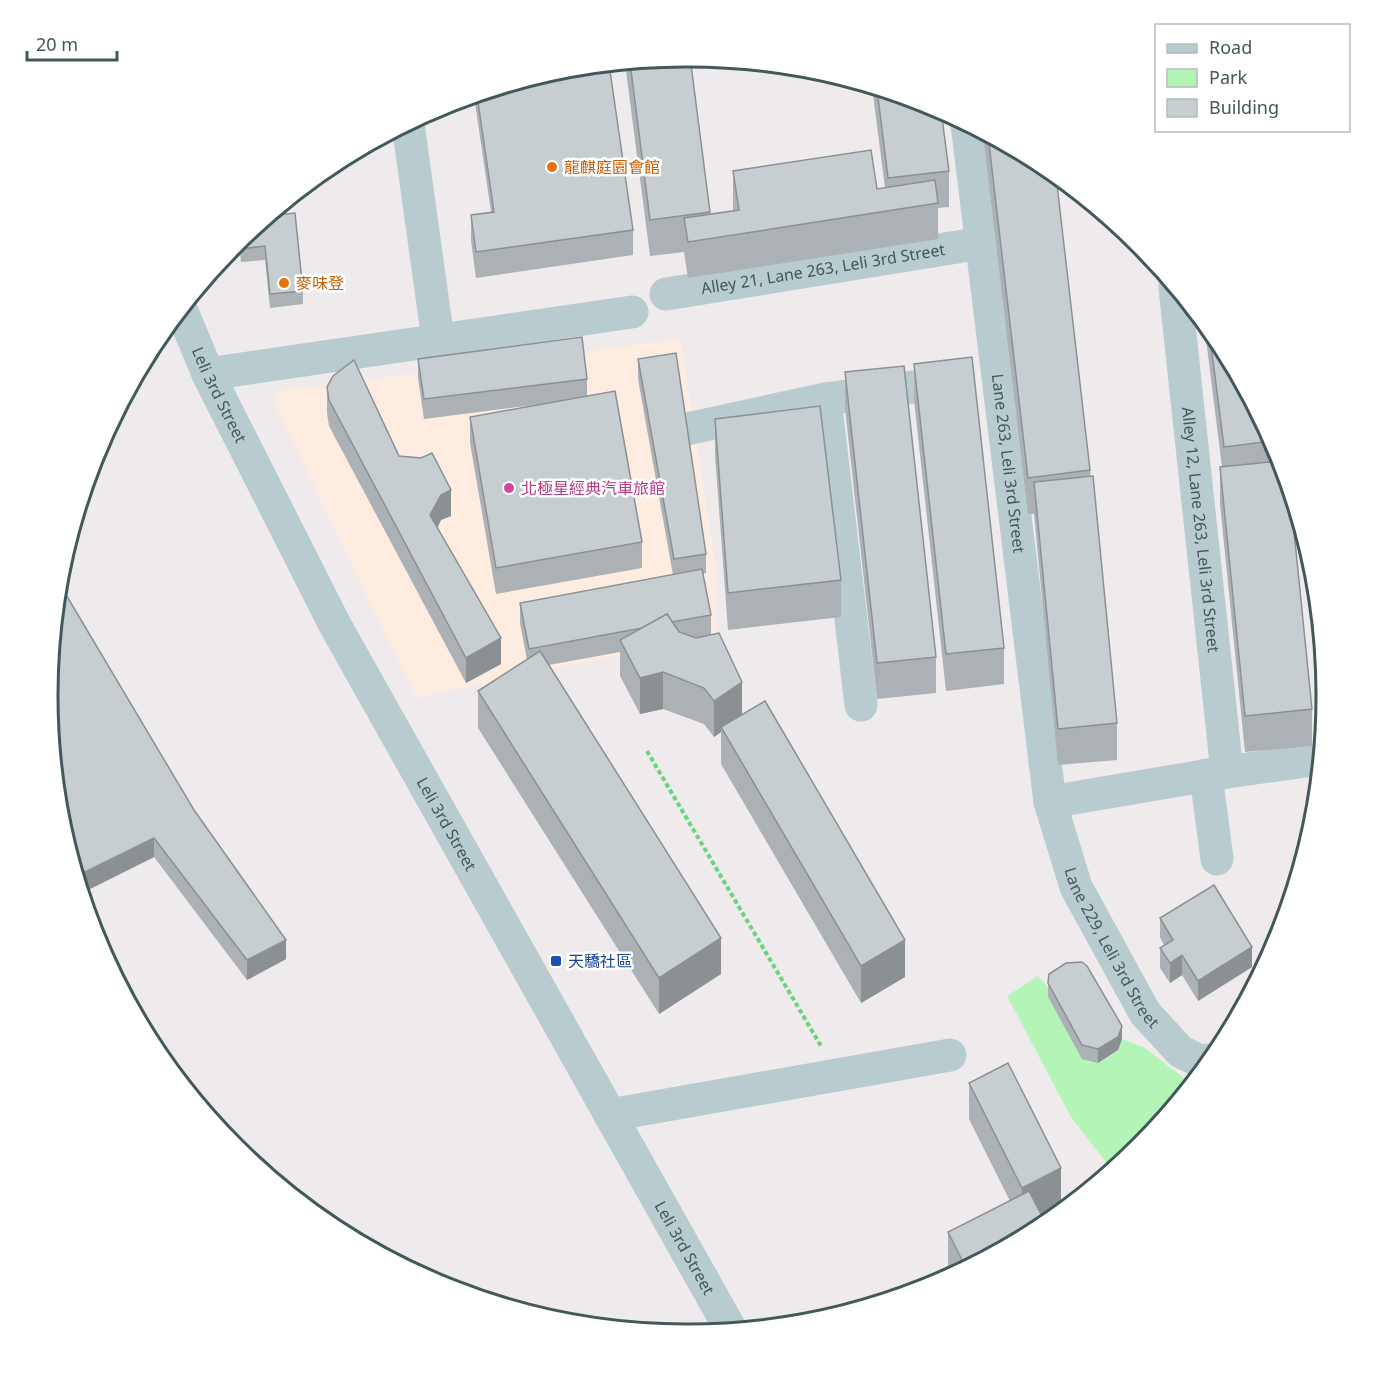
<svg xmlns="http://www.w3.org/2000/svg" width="1374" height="1391" font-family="'Noto Sans','Noto Sans TC',sans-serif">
<rect width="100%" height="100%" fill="#efebed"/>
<polygon fill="#feece1" points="681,339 716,570 716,637 529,673 416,698 275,405 277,391"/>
<polygon fill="#b3f4b7" points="1038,976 1049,988 1048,997 1082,1058 1099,1063 1118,1051 1122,1039 1145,1048 1185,1079 1182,1094 1139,1148 1112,1170 1071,1117 1007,996"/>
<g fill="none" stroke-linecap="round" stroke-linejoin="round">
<polyline stroke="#67d57b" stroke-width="4" stroke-dasharray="4.5 3" stroke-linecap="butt" points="647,751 821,1046"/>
<g stroke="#b8cbce" stroke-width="33">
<polyline points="408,124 438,340"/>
<path id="s1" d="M 967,124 L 1050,802 L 1076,887 L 1145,1013 L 1181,1052 L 1200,1061 L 1210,1060"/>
<path id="s2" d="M 1175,288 L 1227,772"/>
<path id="s3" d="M 666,294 L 982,243"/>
<path id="s4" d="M 181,309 L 208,374 L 335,625 L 731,1330"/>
<polyline points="208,374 632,312"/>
<polyline points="825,399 861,705"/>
<polyline points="687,429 825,399 957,381"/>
<polyline points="1206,775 1217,859"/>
<polyline points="1050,802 1227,772 1320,759"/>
<polyline points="610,1115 950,1055"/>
</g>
</g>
<g fill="#abb1b5">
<polygon points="687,57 690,57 710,214 733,211 733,171 877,189 885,188 872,87 932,105 949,171 949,207 938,208 938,239 688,278 684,252 650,256 625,63"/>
<polygon points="563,69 633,230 633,255 476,278 471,241 471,215 491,212 474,96"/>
<polygon points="983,133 1042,164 1090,470 1117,723 1117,760 1058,765 1034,514 1028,514"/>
<polygon points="269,216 303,291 303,304 270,308 265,260 241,262 239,241"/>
<polygon points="1204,323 1218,341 1277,451 1290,492 1312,709 1312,746 1245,752 1220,504 1220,467 1222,467"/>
<polygon points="418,359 587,379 587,396 642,542 642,568 496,594 470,443 470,417 550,403 424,419 418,378"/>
<polygon points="638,359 706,554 706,573 703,574 711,615 711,635 742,715 905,977 861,1003 721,764 721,732 714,737 704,724 663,709 640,714 620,676 620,652 549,665 721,974 659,1014 478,728 478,691 527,660 520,623 520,603 673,575 638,379"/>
<polygon points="914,364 1004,648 1004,684 946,691 914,400"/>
<polygon points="845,372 936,657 936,693 877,699 845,408"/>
<polygon points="327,387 399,456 451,516 441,520 438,527 501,664 466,683 329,426 327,413"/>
<polygon points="715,419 841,580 841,617 728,630 715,455"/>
<polygon points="194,810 286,959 247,980 154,857 82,893 60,820"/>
<polygon points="1160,918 1252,967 1198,1001 1182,975 1170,983 1160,968 1160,948 1164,945 1160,937"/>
<polygon points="1048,983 1122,1039 1118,1050 1098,1063 1082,1059 1048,997"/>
<polygon points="969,1083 1061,1205 1041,1215 1042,1227 951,1275 948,1269 948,1232 1010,1201 969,1119"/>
</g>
<g fill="#8b9093">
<polygon points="451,490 451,516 441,520 430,541 430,515 441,495"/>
<polygon points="501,638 501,664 466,683 466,658"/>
<polygon points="663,672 663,709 640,714 640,678"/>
<polygon points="742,682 742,718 721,727 721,732 714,737 714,701"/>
<polygon points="154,838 154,857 82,893 77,876"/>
<polygon points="721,938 721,974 659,1014 659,978"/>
<polygon points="286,940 286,959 247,980 247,960"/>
<polygon points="905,940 905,977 861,1003 861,966"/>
<polygon points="1252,947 1252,967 1198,1001 1198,981"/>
<polygon points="1182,955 1182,975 1170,983 1170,963"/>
<polygon points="1122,1026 1122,1039 1118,1050 1098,1063 1098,1049"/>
<polygon points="1061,1168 1061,1205 1022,1225 1022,1188"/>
</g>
<g fill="#c7ced2" stroke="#8b9093" stroke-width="1.5">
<polygon points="687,57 690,57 710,212 650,220 630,62"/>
<polygon points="609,64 633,230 476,252 471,215 494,212 477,95 563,69"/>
<polygon points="877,89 932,105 941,110 949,171 888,178"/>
<polygon points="988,135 1042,164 1056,176 1090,470 1028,478"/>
<polygon points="871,150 877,189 935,180 938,203 688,242 684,218 739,210 733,171"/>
<polygon points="295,213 303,291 270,294 265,246 241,249 240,240 269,216"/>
<polygon points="1209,329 1218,341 1272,441 1224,447"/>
<polygon points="582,337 587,379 424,399 418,359"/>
<polygon points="676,353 706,554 674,559 638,359"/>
<polygon points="972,357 1004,648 946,654 914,364"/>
<polygon points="354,360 399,456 421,458 432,453 451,490 441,495 430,515 501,638 466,658 329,400 327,387 333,376"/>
<polygon points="904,366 936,657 877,663 845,372"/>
<polygon points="615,391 642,542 496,568 470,417"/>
<polygon points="820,406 841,580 728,593 715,419"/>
<polygon points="1280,461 1290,492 1312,709 1245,716 1220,467"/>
<polygon points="1093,476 1117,723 1058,729 1034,482"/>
<polygon points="702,569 711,615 672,622 667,614 642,628 529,649 520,603"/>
<polygon points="59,583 194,810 286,940 247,960 154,838 77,876 60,820 48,696"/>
<polygon points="667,614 679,632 696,638 719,633 742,682 714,701 704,688 663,672 640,678 620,640"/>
<polygon points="540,651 721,938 659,978 478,691"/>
<polygon points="765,701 905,940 861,966 721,727"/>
<polygon points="1214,885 1252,947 1198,981 1182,955 1170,963 1160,948 1173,940 1160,918"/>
<polygon points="1082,962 1087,966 1122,1026 1118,1037 1098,1049 1082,1045 1048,983 1049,974 1066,963"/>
<polygon points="1008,1063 1061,1168 1022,1188 969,1083"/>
<polygon points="1029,1191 1046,1224 1042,1227 966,1268 948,1232"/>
</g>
<g fill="#e8710a" stroke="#fff" stroke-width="2">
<circle cx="552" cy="167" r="6"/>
<circle cx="284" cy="283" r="6"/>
</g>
<circle fill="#d1479c" stroke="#fff" stroke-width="2" cx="509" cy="488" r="6"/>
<rect fill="#1a4fb4" stroke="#fff" stroke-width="2" x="550" y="955" width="12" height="12" rx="3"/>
<g text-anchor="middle" stroke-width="5" stroke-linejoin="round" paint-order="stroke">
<g font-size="16" fill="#c56008" stroke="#fff" text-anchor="start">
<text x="564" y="173">龍麒庭園會館</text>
<text x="296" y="289">麥味登</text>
</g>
<g font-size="16" fill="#42585b" stroke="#fff">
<text dy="6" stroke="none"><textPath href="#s3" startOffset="159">Alley 21, Lane 263, Leli 3rd Street</textPath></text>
<text dy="6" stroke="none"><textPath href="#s4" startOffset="94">Leli 3rd Street</textPath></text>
<text dy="6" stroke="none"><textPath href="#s1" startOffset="342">Lane 263, Leli 3rd Street</textPath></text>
<text dy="6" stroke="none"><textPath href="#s2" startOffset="243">Alley 12, Lane 263, Leli 3rd Street</textPath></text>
<text dy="6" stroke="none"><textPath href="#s4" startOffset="580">Leli 3rd Street</textPath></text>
<text dy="6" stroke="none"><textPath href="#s1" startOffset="842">Lane 229, Leli 3rd Street</textPath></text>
<text dy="6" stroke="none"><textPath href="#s4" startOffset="1066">Leli 3rd Street</textPath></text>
</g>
<g font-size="16" fill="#b23c85" stroke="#fff" text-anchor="start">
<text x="521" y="494">北極星經典汽車旅館</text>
</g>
<g font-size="16" fill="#164399" stroke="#fff" text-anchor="start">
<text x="568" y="967">天驕社區</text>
</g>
</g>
<path d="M0 0H1374V1391H0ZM686 67H688A628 628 0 0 1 1316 695V696A628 628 0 0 1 688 1324H686A628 628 0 0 1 58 696V695A628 628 0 0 1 686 67Z" fill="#fff" fill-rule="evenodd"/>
<path fill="none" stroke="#42585b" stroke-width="3" d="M686 67H688A628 628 0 0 1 1316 695V696A628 628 0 0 1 688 1324H686A628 628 0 0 1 58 696V695A628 628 0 0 1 686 67Z"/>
<rect x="1155" y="24" width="195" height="108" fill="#ffffff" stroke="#b3bcbd" stroke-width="1.5"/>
<rect x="1167" y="44" width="30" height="9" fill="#b8cbce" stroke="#b3bcbd" stroke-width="1.5"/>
<text x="1209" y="54" font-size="18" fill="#42585b">Road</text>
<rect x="1167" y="69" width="30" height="18" fill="#b3f4b7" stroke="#b3bcbd" stroke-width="1.5"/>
<text x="1209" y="84" font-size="18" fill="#42585b">Park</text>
<rect x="1167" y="99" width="30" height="18" fill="#c7ced2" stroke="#b3bcbd" stroke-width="1.5"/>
<text x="1209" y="114" font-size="18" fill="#42585b">Building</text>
<path d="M27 51v9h90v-9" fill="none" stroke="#42585b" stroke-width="3"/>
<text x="36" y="51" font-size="18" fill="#42585b" stroke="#ffffff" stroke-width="4.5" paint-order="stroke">20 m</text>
</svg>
